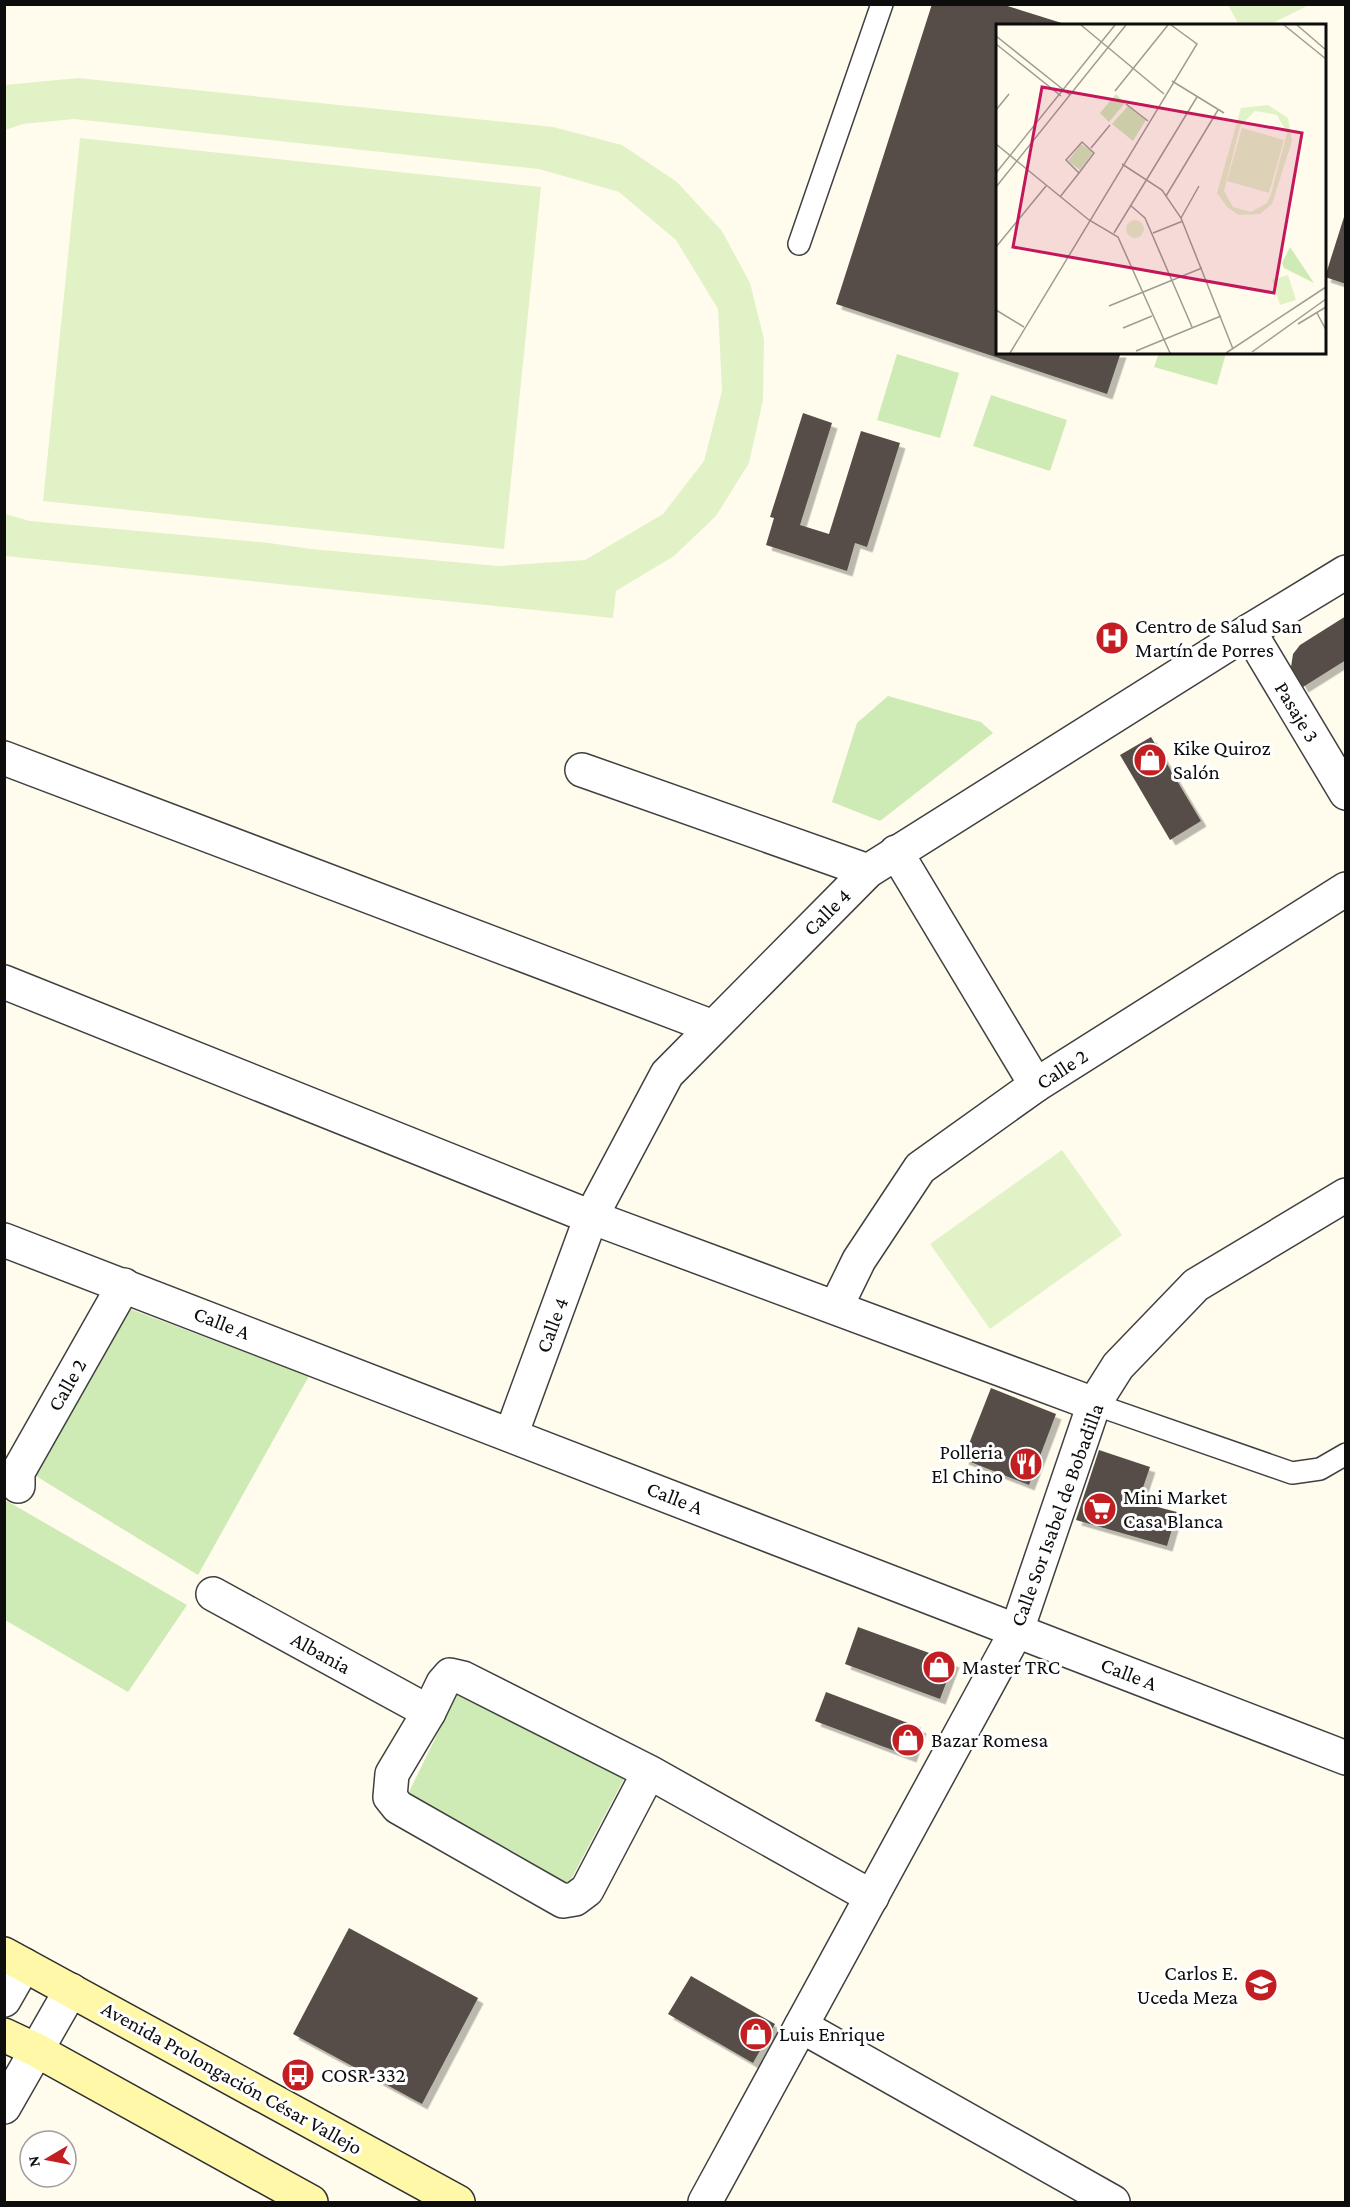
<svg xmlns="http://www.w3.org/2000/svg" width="1350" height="2207" font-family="'Crimson Pro',serif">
<defs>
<filter id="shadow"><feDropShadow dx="5.5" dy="5.5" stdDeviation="0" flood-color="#0004"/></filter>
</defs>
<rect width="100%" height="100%" fill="#fffced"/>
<g fill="#cfebb5">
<polygon points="1159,353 1159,352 1226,353 1217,385 1154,367"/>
<polygon points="897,354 959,373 940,438 877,420"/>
<polygon points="991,395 1067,420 1050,471 973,446"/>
<polygon points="888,696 981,722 993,733 880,821 832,802 857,723"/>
<polygon points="122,1306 309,1376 198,1575 26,1470"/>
<polygon points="7,1501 187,1605 128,1692 5,1620 4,1504"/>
<polygon points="458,1692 626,1775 568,1885 406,1798"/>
</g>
<g fill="#e2f2c7">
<polygon points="1228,5 1309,5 1269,25 1239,25"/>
<polygon points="78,78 553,127 622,145 677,182 722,231 750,283 764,339 763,400 749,463 716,516 674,556 616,591 613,618 5,556 5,514 30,521 269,543 311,549 498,566 585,560 663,514 704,461 722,391 718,309 676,240 619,192 539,169 74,119 23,124 5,130 5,85"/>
<polygon points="80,138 541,187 504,549 43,501"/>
<polygon points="1062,1150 1122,1235 990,1329 930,1244"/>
</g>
<g fill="#564e49" filter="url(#shadow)">
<polygon points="932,4 1001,4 1068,25 998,26 998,352 1121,352 1107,394 836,304"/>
<polygon points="1344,217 1346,218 1346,284 1325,277"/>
<polygon points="803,413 832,423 800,525 829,534 861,431 900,443 867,547 855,543 847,571 766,545 774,518 770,517"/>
<polygon points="1346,616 1346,660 1303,687 1291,667 1293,654 1300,645"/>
<polygon points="1151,737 1201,821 1170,840 1120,755"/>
<polygon points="991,1388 1056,1414 1029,1485 963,1459"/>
<polygon points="1099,1450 1150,1467 1138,1502 1177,1512 1167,1546 1076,1520"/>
<polygon points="858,1627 954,1662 940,1699 845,1664"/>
<polygon points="826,1692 921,1728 911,1757 815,1721"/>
<polygon points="349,1928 478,1998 422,2104 293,2034"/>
<polygon points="691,1976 775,2024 753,2063 668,2014"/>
</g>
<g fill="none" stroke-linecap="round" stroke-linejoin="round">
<defs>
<g id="service">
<polyline points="799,244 882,4"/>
<polyline points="1094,1404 1292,1473 1320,1469 1346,1454"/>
</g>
<g id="minor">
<polyline points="1249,631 1346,793"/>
<polyline points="4,758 713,1027"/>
<polyline points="582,770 868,871"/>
<polyline points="896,852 1036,1085"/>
<polyline points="4,982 591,1217 1094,1404"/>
<polyline points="4,1240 1346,1758"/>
<polyline points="836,1307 859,1260 920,1168 1036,1085 1346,889"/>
<polyline points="511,1435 591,1217 667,1074 868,871 1249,631 1346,572"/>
<polyline points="18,1486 18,1472 124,1285"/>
<polyline points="213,1594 429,1712"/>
<polyline points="649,1772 587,1890 575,1899 563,1901 398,1807 390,1797 392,1774 429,1712 443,1683 450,1675 463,1678 649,1772 872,1897"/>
<polyline points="801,2026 1113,2202"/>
<polyline points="705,2202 1017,1630 1094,1404 1118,1366 1196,1285 1346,1195"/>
</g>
<g id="tertiary">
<polyline points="4,2000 24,1965"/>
<polyline points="4,2107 71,1990"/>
</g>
<g id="secondary">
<polyline points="4,1954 458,2202"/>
<polyline points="4,2035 36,2050 311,2202"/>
</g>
</defs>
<use href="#service" stroke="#404040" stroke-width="24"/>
<use href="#minor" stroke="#404040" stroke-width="36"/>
<use href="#tertiary" stroke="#404040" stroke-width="36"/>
<use href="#secondary" stroke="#2f2f2f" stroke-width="36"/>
<use href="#service" stroke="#fff" stroke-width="21"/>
<use href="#minor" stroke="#fff" stroke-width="33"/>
<use href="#tertiary" stroke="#fff" stroke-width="33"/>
<use href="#secondary" stroke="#fff8a8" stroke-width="33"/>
</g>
<defs>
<symbol id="hospital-disc" viewBox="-11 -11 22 22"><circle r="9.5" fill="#c31f23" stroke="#fff"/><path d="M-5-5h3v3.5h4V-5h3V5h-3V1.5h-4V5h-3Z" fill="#fff"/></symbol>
<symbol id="shop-disc" viewBox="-11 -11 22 22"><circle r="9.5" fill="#c31f23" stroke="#fff"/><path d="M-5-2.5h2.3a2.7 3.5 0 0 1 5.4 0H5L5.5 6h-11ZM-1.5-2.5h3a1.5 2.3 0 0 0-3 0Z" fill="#fff"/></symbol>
<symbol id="restaurant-disc" viewBox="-11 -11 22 22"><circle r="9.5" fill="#c31f23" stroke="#fff"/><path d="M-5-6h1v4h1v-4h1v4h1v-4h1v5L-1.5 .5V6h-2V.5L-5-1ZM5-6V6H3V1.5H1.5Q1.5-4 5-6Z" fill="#fff"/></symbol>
<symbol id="supermarket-disc" viewBox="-11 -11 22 22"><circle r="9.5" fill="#c31f23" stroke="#fff"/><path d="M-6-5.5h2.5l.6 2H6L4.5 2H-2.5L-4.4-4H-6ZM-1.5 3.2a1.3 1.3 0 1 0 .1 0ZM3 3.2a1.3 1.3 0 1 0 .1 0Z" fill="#fff"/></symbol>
<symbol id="school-disc" viewBox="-11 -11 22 22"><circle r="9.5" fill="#c31f23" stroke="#fff"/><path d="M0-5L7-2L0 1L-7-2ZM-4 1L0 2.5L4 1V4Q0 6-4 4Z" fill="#fff"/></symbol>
<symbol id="bus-disc" viewBox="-11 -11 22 22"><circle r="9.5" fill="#c31f23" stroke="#fff"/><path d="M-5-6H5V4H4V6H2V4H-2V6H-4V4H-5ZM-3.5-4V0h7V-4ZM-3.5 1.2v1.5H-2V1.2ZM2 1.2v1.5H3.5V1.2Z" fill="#fff"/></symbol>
</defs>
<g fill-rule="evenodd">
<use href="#hospital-disc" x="1093" y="619" width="38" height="38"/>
<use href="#shop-disc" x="1131" y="741" width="38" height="38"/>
<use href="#restaurant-disc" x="1007" y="1445" width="38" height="38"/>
<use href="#supermarket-disc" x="1081" y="1490" width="38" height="38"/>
<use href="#shop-disc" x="920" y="1648" width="38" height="38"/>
<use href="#shop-disc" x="889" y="1721" width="38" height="38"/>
<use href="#school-disc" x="1242" y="1966" width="38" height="38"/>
<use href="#shop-disc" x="737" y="2015" width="38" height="38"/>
<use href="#bus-disc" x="279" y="2056" width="38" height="38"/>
</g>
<g text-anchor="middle" stroke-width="6" stroke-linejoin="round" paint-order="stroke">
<g font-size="21" fill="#0d0d0d" stroke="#fff" text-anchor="start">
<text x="1135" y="633">Centro de Salud San<tspan x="1135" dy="24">Martín de Porres</tspan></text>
<text x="1173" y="755">Kike Quiroz<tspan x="1173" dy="24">Salón</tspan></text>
<text x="1003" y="1459" text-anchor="end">Polleria<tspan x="1003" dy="24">El Chino</tspan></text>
<text x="1123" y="1504">Mini Market<tspan x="1123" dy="24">Casa Blanca</tspan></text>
<text x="962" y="1674">Master TRC</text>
<text x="931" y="1747">Bazar Romesa</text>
<text x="1238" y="1980" text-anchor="end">Carlos E.<tspan x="1238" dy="24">Uceda Meza</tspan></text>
<text x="779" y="2041">Luis Enrique</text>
<text x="321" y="2082">COSR-332</text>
</g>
<g font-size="21" fill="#0d0d0d" stroke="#fff">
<text transform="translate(1297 712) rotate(59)" y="7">Pasaje 3</text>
<text transform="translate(827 912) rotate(-45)" y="7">Calle 4</text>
<text transform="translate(1062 1069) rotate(-33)" y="7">Calle 2</text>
<text transform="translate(222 1323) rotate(21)" y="7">Calle A</text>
<text transform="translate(552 1325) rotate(-70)" y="7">Calle 4</text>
<text transform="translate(67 1385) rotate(-60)" y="7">Calle 2</text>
<text transform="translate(675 1498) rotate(21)" y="7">Calle A</text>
<text transform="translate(1057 1515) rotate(-70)" y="7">Calle Sor Isabel de Bobadilla</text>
<text transform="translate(321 1653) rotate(29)" y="7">Albania</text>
<text transform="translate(1129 1674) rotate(21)" y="7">Calle A</text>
<text transform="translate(232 2078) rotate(29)" y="7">Avenida Prolongación César Vallejo</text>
</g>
</g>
<g transform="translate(996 24)">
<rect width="330" height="330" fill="#fffced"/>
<path d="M 120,70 L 129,79 L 113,98 L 104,89 ZM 132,82 L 150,96 L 137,117 L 116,100 ZM 85,120 L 97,128 L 84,146 L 72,137 ZM 294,223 L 318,259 L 288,244 L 286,239 Z" fill="#cfebb5"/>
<path d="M 272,81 L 292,94 L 296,117 L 276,180 L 264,190 L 243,191 L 231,183 L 221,169 L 245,84 ZM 259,87 L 281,91 L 291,109 L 275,170 L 271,179 L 255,188 L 237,183 L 228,167 L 244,102 ZM 246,104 L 288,116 L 273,169 L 231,157 ZM130 205a9 9 0 1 1 18 0a9 9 0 1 1-18 0ZM 292,251 L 300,276 L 284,281 L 276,256 Z" fill="#e2f2c7" fill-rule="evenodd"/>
<path fill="none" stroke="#9e9c93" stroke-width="1.5" d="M 85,1 L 168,70M 288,1 L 330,35M 301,1 L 330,26M 0,12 L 74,71M 0,20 L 65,72M 176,57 L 228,89M 119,67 L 172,1M 130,80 L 152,97M 0,86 L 13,70M 0,120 L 93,196 L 122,213 L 174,329M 95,124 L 114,101M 126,140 L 166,166 L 185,194 L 237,325M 0,149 L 119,1M 0,163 L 130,1M 170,172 L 222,86M 64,173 L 83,149 L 98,129 L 86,118 L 70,136 L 83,149M 134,181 L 149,194 L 196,303M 185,194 L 203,162M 118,209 L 201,73M 157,209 L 187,197M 0,223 L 50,162M 113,282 L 206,244M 0,286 L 28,303M 321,289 L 330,306M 302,300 L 330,283M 127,304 L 156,292M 140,327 L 225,292M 256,328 L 330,275M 14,329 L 201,20 L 175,1M 230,329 L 330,263"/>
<path fill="#c2185b" fill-opacity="0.15" stroke="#c2185b" stroke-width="3" d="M 46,63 L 306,109 L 278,269 L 17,223 Z"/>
<rect width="330" height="330" fill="none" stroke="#0d0d0d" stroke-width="3"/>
</g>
<rect width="1350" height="2207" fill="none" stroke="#0d0d0d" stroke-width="12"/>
<g transform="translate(48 2159) rotate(260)"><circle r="28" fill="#ffffff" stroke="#9e9e9e" stroke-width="1.5"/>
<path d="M0-4.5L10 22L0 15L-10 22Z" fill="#c31f23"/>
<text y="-9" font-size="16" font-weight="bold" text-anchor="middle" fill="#0d0d0d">N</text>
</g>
</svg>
